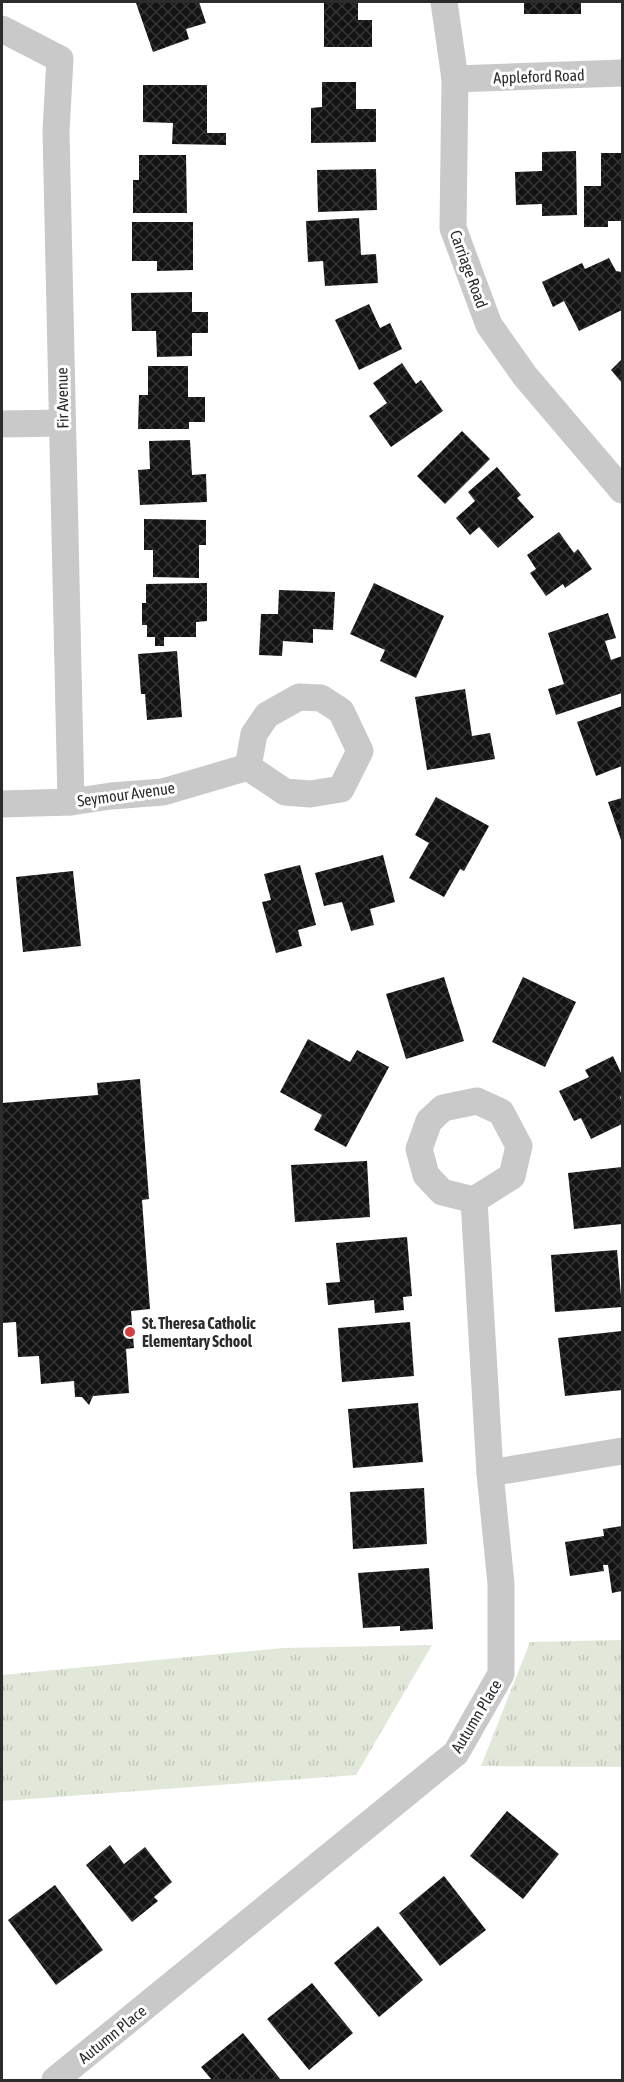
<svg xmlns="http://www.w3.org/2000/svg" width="624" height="2082" font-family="'Asap Condensed',sans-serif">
<defs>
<pattern id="grass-tufts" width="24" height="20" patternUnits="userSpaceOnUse" patternTransform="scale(1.5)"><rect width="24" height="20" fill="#e1e8da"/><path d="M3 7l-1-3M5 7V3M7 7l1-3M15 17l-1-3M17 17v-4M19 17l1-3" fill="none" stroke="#c1c7bb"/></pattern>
<pattern id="building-cross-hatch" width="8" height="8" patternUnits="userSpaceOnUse" patternTransform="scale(1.5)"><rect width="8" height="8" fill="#131313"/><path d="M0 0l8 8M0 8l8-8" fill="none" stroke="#363636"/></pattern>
</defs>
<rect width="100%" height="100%" fill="#fff"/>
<g fill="url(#grass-tufts)">
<polygon points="622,1640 622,1767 481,1766 530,1642"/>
<polygon points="432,1645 356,1775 2,1801 2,1675 283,1648"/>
</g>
<g fill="url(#building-cross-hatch)">
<polygon points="139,2 199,2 206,23 186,29 189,39 153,52 136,3"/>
<polygon points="324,2 358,2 358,20 372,20 372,47 324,47"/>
<rect x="524" y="2" width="57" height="12"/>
<polygon points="322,82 356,82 356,109 376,109 376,142 311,143 311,108 322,107"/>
<polygon points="143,85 207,85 207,133 226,133 226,145 172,144 173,123 143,122"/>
<polygon points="576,151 577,215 542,216 542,204 516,205 515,172 542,171 542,152"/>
<polygon points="601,153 622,153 622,221 608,221 608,227 584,227 584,186 601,186"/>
<polygon points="139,155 186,155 187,213 133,213 133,180 139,180"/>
<polygon points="376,169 377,210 318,212 317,170"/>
<polygon points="359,218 361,255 376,254 378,283 325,286 323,261 308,262 306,221"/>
<polygon points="132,222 193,222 193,270 157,271 157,261 132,261"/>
<polygon points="609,258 616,271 622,272 622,310 579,331 564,301 553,307 542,282 582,263 585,269"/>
<polygon points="192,292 192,312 208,312 208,333 192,333 192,356 157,357 156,331 132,331 131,293"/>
<polygon points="369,304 380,328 390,323 402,349 359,370 335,320"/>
<polygon points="622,359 622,383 611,370"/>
<polygon points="402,363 416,384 421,380 443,411 391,447 369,416 387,403 373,383"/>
<polygon points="148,366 188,366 188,397 205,397 205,422 189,422 189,429 138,429 139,395 148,395"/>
<polygon points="462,431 490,459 445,504 417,476"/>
<polygon points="190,440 192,475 206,474 207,502 140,505 138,470 150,469 149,441"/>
<polygon points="497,467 521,495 517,498 534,517 498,548 479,527 470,535 456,518 475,501 468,492"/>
<polygon points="144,519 206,520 206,545 199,545 199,578 153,577 153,550 144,550"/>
<polygon points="559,532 574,553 578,549 592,569 565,588 563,584 546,596 530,573 536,569 527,555"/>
<polygon points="207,583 207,621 196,622 196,637 164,637 164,646 155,646 155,637 147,637 147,625 142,625 142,603 146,603 146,584"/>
<polygon points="374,583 444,616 416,678 380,661 385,650 350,634"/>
<polygon points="279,590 335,592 333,630 313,629 313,643 283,641 282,656 259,655 261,614 278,614"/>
<polygon points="608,613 616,638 605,641 611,660 622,656 622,693 556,715 548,689 564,684 548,633"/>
<polygon points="177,651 182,717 147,720 145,694 141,694 138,654"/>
<polygon points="465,689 472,736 490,733 495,759 427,770 415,697"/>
<polygon points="622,706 622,766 596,776 577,722"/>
<polygon points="436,797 489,826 464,871 460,869 444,897 409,878 429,843 415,835"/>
<polygon points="622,798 622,843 608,802"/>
<polygon points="383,855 395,902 370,909 374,925 351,931 342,902 324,906 315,873"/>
<polygon points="300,865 316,925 298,930 302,946 276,953 262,902 271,900 264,874"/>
<polygon points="73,871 81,946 23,952 16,877"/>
<polygon points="444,977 464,1041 406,1059 386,994"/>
<polygon points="523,977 576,1002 545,1067 492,1042"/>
<polygon points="308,1039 350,1062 357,1050 389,1067 346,1147 314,1130 322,1115 280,1092"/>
<polygon points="613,1056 622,1075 622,1096 620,1097 622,1102 622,1124 591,1139 581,1118 574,1121 559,1091 589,1077 585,1070"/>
<polygon points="140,1079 149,1199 142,1200 150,1309 131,1311 134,1348 126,1349 129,1393 93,1396 89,1405 82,1397 75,1397 74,1381 41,1384 39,1356 18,1357 16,1322 2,1323 2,1103 98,1095 97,1083"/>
<polygon points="367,1161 370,1217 295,1222 291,1165"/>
<polygon points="622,1167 622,1224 574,1229 568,1173"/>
<polygon points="407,1237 412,1296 403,1297 404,1310 375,1313 374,1300 328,1305 326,1283 340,1282 336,1243"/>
<polygon points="617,1250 622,1307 555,1312 551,1255"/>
<polygon points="410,1322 414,1376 342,1382 338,1328"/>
<polygon points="622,1331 622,1390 565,1396 558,1338"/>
<polygon points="418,1403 423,1462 353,1468 348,1409"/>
<polygon points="424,1488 427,1544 353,1549 350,1492"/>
<polygon points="622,1526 622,1591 612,1593 608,1565 603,1565 604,1571 570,1576 565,1542 604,1536 603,1529"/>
<polygon points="429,1568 433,1629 400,1631 400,1626 363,1628 358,1573"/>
<polygon points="507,1811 559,1854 523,1899 470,1856"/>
<polygon points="110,1845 124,1864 145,1847 172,1882 154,1897 158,1901 132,1922 86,1865"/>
<polygon points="444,1876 486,1930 440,1966 399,1913"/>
<polygon points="55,1885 103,1950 56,1985 8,1920"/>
<polygon points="378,1926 423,1980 379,2017 334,1963"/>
<polygon points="312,1983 353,2033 309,2070 267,2019"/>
<polygon points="243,2033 281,2080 212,2080 201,2067"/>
</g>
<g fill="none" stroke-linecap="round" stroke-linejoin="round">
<g stroke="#c9c9c9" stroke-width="27">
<polyline points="444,2 455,79 453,228 489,325 525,376 622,490"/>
<polyline points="2,29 60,59 56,131 71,802"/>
<polyline points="455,79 622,73"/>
<polyline points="2,424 62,423"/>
<polyline points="2,804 71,802 111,796 163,792 248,767 254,734 267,715 299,697 321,698 341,711 360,751 341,789 310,794 285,792 248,767"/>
<polyline points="490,1473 622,1451"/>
<polyline points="55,2080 456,1753 501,1674 501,1584 490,1473 474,1200 512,1176 519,1146 501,1112 477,1101 443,1108 429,1121 419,1149 426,1175 442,1192 474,1200"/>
</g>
</g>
<circle fill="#d43d3e" stroke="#fff" stroke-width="2" cx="130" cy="1332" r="6"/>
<g text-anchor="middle" stroke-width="6" stroke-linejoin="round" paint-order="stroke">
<g font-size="16" fill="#2c2c2c" stroke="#fff">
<text transform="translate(539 76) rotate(-2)" y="6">Appleford Road</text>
<text transform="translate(469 269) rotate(70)" y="6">Carriage Road</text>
<text transform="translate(62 398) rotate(-91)" y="6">Fir Avenue</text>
<text transform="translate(126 794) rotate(-8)" y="6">Seymour Avenue</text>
<text transform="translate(476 1716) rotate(-59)" y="6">Autumn Place</text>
<text transform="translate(112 2034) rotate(-39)" y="6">Autumn Place</text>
</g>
<g font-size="16" font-weight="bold" fill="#2c2c2c" stroke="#fff" text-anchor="start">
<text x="142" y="1329">St. Theresa Catholic<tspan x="142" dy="18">Elementary School</tspan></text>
</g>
</g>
<rect width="624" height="2082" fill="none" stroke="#2c2c2c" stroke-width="6"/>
</svg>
